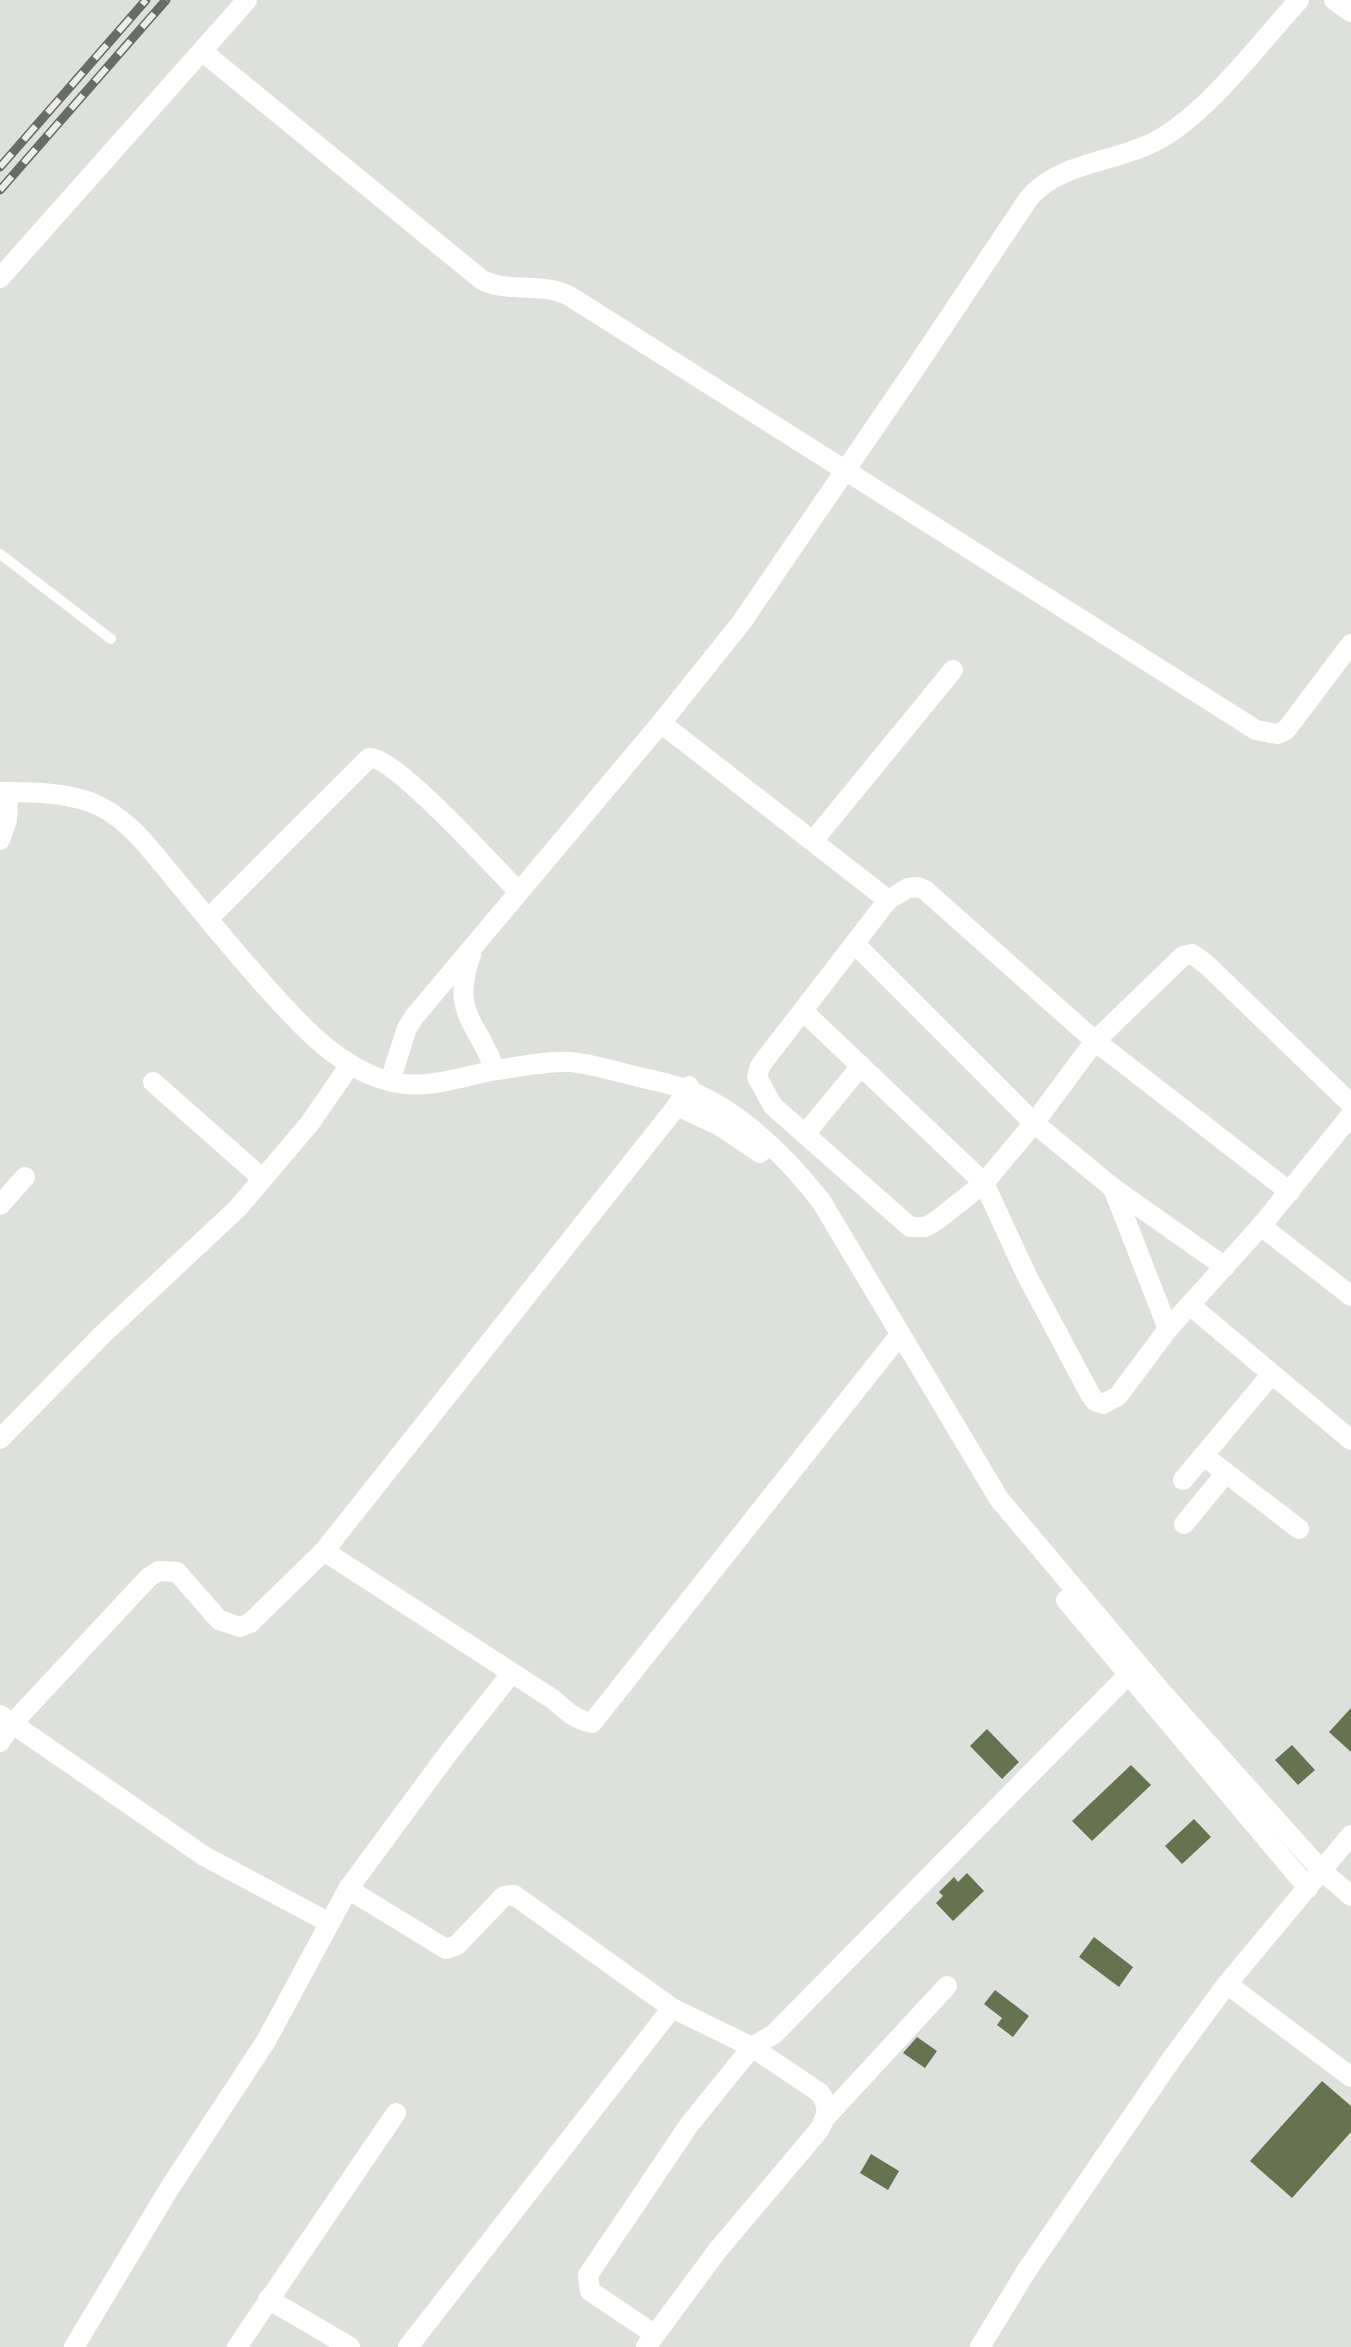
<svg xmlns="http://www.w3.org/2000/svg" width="1351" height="2347" font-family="'PT Sans',sans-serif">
<rect width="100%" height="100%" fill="#dee0dc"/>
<g fill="#657350">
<polygon points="1351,1708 1351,1752 1329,1732"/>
<polygon points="987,1729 1019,1762 1002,1779 970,1746"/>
<polygon points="1292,1745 1315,1770 1298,1785 1275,1760"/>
<polygon points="1131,1765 1151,1785 1092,1841 1072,1821"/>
<polygon points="1194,1819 1211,1837 1182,1864 1165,1846"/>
<polygon points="967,1873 984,1891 953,1921 936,1903 943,1896 939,1892 954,1877 958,1882"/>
<polygon points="1094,1937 1133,1967 1119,1987 1079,1957"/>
<polygon points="995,1990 1029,2016 1013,2037 997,2025 1002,2018 984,2004"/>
<polygon points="917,2037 937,2051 925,2068 903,2053"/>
<polygon points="1322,2081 1351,2106 1351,2132 1292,2198 1250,2161"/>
<polygon points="871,2154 899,2171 888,2190 860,2173"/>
</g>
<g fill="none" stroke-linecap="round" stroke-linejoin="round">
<polyline stroke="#fff" stroke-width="10" points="0,554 111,639"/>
<g stroke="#fff" stroke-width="20">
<polyline points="1334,0 1351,12"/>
<path d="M 203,52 L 482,280 C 510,294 543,281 571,297 L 1256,730 L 1277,734 L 1286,730 L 1351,644"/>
<polyline points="0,278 247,0"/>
<polyline points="661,723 888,900"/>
<path d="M 0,792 C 30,792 61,792 90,802 C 127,816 149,848 174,878 C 205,915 235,953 268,989 C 298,1022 326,1054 368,1074 C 417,1096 450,1078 498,1070 C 521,1066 547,1061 570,1062 C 592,1064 614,1071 635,1076 C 651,1080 667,1083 682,1088 C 739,1109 785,1155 821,1201 L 999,1499 L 1159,1689 L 1322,1871 L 1351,1896"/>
<polyline points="0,795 8,800 7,820 0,840"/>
<polyline points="813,841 953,670"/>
<polygon points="918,887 925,890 1095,1041 1034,1123 984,1183 936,1221 925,1227 910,1227 773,1106 757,1077 760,1066 888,900 908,888"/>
<path d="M 208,919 L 369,758 C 395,756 495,868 518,891"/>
<polyline points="855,944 1034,1123 1113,1188 1225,1267"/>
<path d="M 471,955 C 450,1014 477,1020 495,1070"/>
<polyline points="803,1011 984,1183 1026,1274 1090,1394 1095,1401 1103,1404 1118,1396 1168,1329 1261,1226 1351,1115"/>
<path d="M 390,1081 L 407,1028 L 414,1017 L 661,723 L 741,623 L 914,370 L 1029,198 C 1061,161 1115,163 1156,141 C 1207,114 1259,44 1299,0"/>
<polyline points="153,1082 263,1179"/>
<polyline points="677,1106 720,1126 760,1153"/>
<polyline points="805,1134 861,1066"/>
<polyline points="1113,1188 1168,1329"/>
<polyline points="1290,1192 1095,1041 1183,956 1192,954 1206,964 1351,1104"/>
<polyline points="0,1205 25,1177"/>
<polyline points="1261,1226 1351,1296"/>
<polyline points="1191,1306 1351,1440"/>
<polyline points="0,1439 102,1335 238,1208 310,1123 350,1065"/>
<polyline points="1204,1456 1299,1529"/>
<polyline points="1183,1480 1271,1375"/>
<polyline points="1184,1524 1226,1473"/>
<path d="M 324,1551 L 554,1700 C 566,1711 576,1720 592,1723 L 895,1341"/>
<polyline points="1066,1600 1308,1888"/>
<polyline points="0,1715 204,1856 328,1922"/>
<polyline points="0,1742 11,1725 149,1577 159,1571 177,1572 219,1620 240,1627 250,1623 324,1551 677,1106 689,1086"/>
<polyline points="348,1889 446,1949 457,1945 504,1896 514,1895 672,2008 752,2047 774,2034 1127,1676"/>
<polyline points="1227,1984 1351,2077"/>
<polyline points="826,2117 947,1986"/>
<polyline points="268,2299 350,2347"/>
<polyline points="74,2347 169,2189 266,2041 348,1889 449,1752 511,1674"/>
<polyline points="237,2347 396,2113"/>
<polyline points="408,2347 672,2008"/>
<path d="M 646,2347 L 717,2251 L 819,2130 C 827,2116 830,2107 820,2093 L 752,2047 L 689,2125 L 588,2275 L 590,2291 L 654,2334"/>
<polyline points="980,2347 1027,2270 1173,2057 1227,1984 1351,1835"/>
</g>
<defs>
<g id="rail">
<polyline points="0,167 146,0"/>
<polyline points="0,190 166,0"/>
</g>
</defs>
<use href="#rail" stroke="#696b68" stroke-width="9"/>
<use href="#rail" stroke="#ebede9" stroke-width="6" stroke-dasharray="18" stroke-linecap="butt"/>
</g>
</svg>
